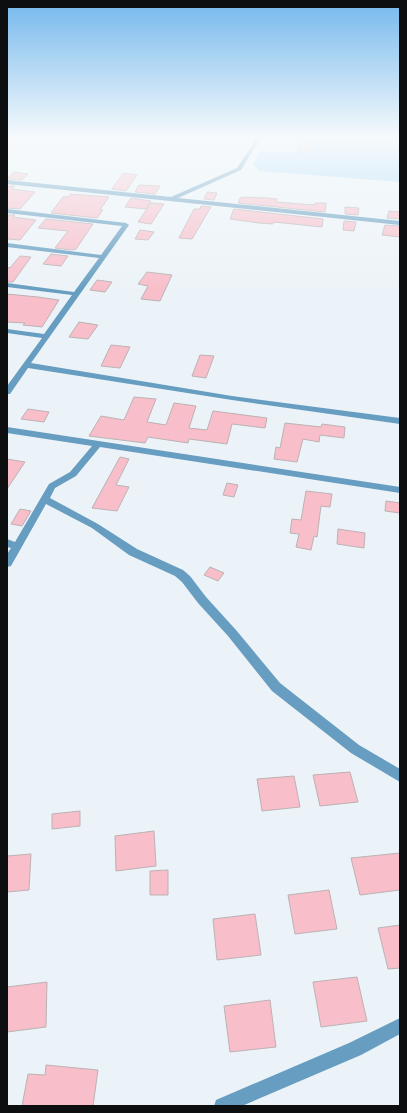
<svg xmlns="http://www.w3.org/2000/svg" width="407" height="1113" font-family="Inter,sans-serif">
<rect width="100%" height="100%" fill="#ecf3f8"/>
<polygon fill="#a9d8f7" points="302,136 400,136 400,182 260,171 253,164 260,151 289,153 295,152"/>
<g fill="#f8beca" stroke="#bbb2b4">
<polygon points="303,137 313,138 309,152 298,152"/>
<polygon points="14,172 28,174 22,180 7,179"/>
<polygon points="123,173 137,175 126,191 112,189"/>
<polygon points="139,185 160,186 155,194 135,192"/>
<polygon points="7,186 15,186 11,189 35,192 20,209 7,208"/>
<polygon points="207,192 217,193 214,200 204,199"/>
<polygon points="70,194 109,197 100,210 103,210 97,218 51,213 63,197 68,197"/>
<polygon points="244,197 266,198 277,199 276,202 315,205 315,203 326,203 325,212 238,203 240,198"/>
<polygon points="131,198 151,201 146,209 125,207"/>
<polygon points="151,203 164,204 151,224 138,222"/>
<polygon points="201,206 211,207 192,239 179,238 194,209 200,209"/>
<polygon points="345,207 359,208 358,215 345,214"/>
<polygon points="234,209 323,219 322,227 274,222 273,224 259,223 230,219"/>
<polygon points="389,211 400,212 400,219 387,218"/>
<polygon points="7,215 15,215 13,217 36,220 20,240 7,239"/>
<polygon points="46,219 93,224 76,249 72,250 55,248 68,231 38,228"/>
<polygon points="344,221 356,222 354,231 343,230"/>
<polygon points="385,225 400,226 400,237 382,235"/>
<polygon points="140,230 154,232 148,240 135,239"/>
<polygon points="51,254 68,256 61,266 43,264"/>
<polygon points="20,256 31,257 13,282 7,282 7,267 10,268"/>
<polygon points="147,272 172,275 160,301 141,299 148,286 138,284"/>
<polygon points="97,280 112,282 105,292 90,290"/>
<polygon points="7,294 38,297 59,300 42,327 23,325 25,323 7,322"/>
<polygon points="79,322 98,325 88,339 69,337"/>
<polygon points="111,345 130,347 120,368 101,366"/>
<polygon points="200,355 214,356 206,378 192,376"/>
<polygon points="134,397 156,399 147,422 166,425 174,403 196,406 189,428 207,430 213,411 267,418 265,428 232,424 227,444 189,439 188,443 148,437 145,443 89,436 101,416 124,420"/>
<polygon points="28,409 49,412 44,422 21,419"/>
<polygon points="285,423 321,427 322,424 345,427 344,438 320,435 319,442 303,439 297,462 274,459 276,447 280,448"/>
<polygon points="120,457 129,459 116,485 129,487 117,511 92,508"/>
<polygon points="7,459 25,462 7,489"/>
<polygon points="227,483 238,485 234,497 223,495"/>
<polygon points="306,491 332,494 330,507 321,506 317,537 314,536 311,550 296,547 299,534 290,533 292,519 301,520"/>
<polygon points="386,501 400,503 400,513 385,511"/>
<polygon points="20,509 31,511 22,526 11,524"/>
<polygon points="338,529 365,533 364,548 337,544"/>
<polygon points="210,567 224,573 218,581 204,575"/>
<polygon points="350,772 358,802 320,806 313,775"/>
<polygon points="294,776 300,807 262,811 257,779"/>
<polygon points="80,811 80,826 52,829 52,814"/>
<polygon points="154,831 156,866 116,871 115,836"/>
<polygon points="400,853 400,890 360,895 351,858"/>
<polygon points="31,854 29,890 7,892 7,856"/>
<polygon points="168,870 168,895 150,895 150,871"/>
<polygon points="329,890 337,929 295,934 288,895"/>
<polygon points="255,914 261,955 217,960 213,919"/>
<polygon points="400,925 400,968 388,969 378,928"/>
<polygon points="357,977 367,1021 321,1027 313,982"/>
<polygon points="47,982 46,1027 7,1032 7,987"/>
<polygon points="270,1000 276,1047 230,1052 224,1006"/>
<polygon points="46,1065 98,1070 93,1106 22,1106 28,1074 45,1075"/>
</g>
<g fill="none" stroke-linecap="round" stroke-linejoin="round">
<g fill="#669dc0" fill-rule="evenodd">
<polygon points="258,136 262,136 241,170 178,198 400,221 400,225 7,184 7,180 171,197 237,168"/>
<polygon points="7,209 126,223 129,225 31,363 232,396 400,418 400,424 232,400 28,368 10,394 7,394 7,386 42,338 7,333 7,329 44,334 72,295 7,287 7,283 74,292 99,258 7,247 7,243 101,255 122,226 7,213"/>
<polygon points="7,427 400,487 400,493 100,447 76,476 55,488 50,498 98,524 137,549 183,570 190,576 206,597 236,630 280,683 359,745 400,769 400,782 351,753 272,691 228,636 198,603 182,582 175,576 129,555 92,528 46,504 11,566 7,567 7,554 11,548 7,547 7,539 15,542 49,484 70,472 92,446 7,433"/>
<polygon points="400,1018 400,1034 361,1055 242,1106 214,1106 216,1100 349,1043"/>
</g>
</g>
<linearGradient id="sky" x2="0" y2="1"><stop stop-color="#75b8ed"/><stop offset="0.47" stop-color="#f6fafc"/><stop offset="1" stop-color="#f6fafc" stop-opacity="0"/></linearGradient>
<rect width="407" height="292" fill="url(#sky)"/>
<rect width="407" height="1113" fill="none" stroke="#0c0e10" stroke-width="16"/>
</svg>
